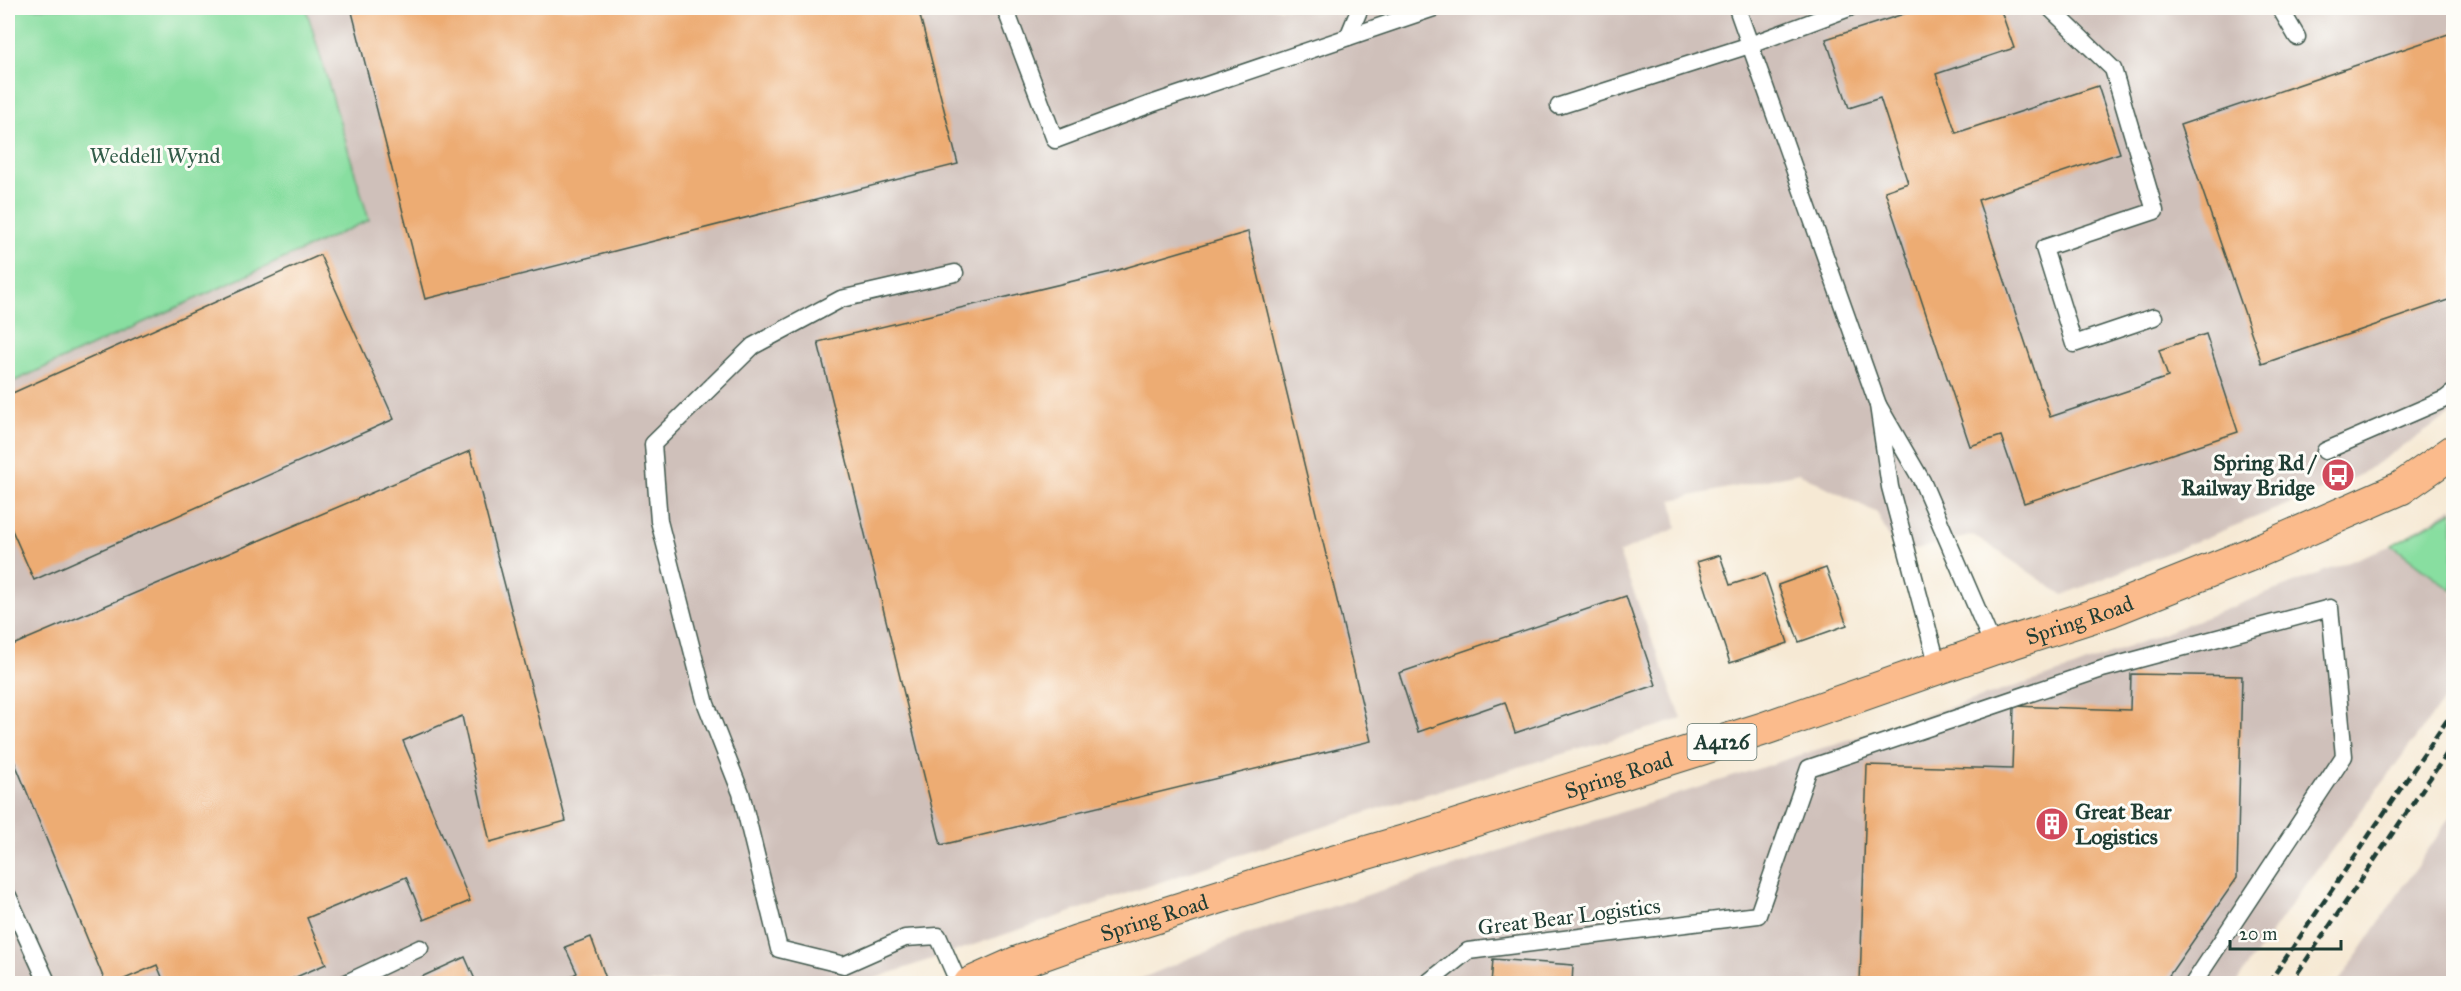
<svg xmlns="http://www.w3.org/2000/svg" width="2461" height="991" font-family="'IM FELL Great Primer',serif">
<rect width="100%" height="100%" fill="#fdfcf7"/>
<filter id="ink" filterUnits="userSpaceOnUse"><feTurbulence type="fractalNoise" baseFrequency=".0167" numOctaves="2"/><feDisplacementMap in="SourceGraphic" scale="12" xChannelSelector="R" yChannelSelector="G"/><feConvolveMatrix kernelMatrix="1 2 1 2 8 2 1 2 1" color-interpolation-filters="sRGB"/></filter>
<filter id="wash" filterUnits="userSpaceOnUse"><feTurbulence type="fractalNoise" baseFrequency=".008" numOctaves="4" result="noise"/><feDisplacementMap in="SourceGraphic" scale="24" xChannelSelector="R" yChannelSelector="G"/><feGaussianBlur stdDeviation="1.35" result="paint"/><feColorMatrix in="noise" values="0 0 0 0 0 0 0 0 0 0 0 0 0 0 0 0 0 1.4 0 .05"/><feComposite in="paint" operator="in"/></filter>
<g filter="url(#wash)">
<rect width="100%" height="100%" fill="#f6e9d4"/>
<g fill="#cfc0ba">
<polygon points="306,8 2453,8 2453,413 2358,476 2063,595 1974,535 1897,554 1877,513 1799,473 1672,500 1677,528 1619,553 1682,719 1383,807 861,983 8,983 8,384 369,220"/>
<polygon points="2453,507 2453,688 2293,902 2236,983 1128,984 1245,935 1565,830 2074,668 2392,545"/>
<polygon points="2453,813 2453,983 2338,983"/>
</g>
<g fill="#88dea0" stroke="#548e6a" stroke-width="1.5">
<polygon points="8,8 306,8 369,220 8,384"/>
<polygon points="2453,511 2453,591 2392,545"/>
</g>
<g id="blocks">
<g fill="#edac73">
<polygon points="351,8 918,8 958,164 425,299"/>
<polygon points="1922,8 2000,8 2014,48 1936,74 1956,133 2098,86 2120,153 1978,200 2050,417 2168,377 2159,350 2206,334 2238,432 2024,503 2001,436 1970,446 1885,191 1908,183 1880,98 1849,108 1826,39"/>
<polygon points="2454,32 2454,298 2262,364 2180,125"/>
<polygon points="1248,232 1371,741 941,845 818,342 1111,272"/>
<polygon points="320,255 394,419 34,580 8,521 8,395"/>
<polygon points="470,451 566,821 490,842 462,716 403,741 470,901 424,920 406,877 307,918 326,964 280,984 165,984 157,965 113,984 106,984 8,746 8,647"/>
<polygon points="1720,555 1730,585 1765,574 1788,643 1730,663 1697,562"/>
<polygon points="1826,568 1847,625 1799,642 1778,585"/>
<polygon points="1626,596 1656,685 1515,733 1505,702 1418,732 1399,673"/>
<polygon points="2131,674 2242,676 2237,878 2163,984 1860,984 1867,765 2012,769 2014,706 2130,710"/>
<polygon points="591,937 608,984 556,984 577,973 565,947"/>
<polygon points="465,957 477,984 406,984"/>
<polygon points="1493,959 1573,965 1572,984 1491,984"/>
</g>
</g>
</g>
<g filter="url(#ink)">
<use href="#blocks" fill-opacity="0" stroke="#3f574c" stroke-width="1.5"/>
<g fill="none" stroke-linecap="round" stroke-linejoin="round">
<defs>
<g id="lane">
<polyline points="1005,8 1055,140 1151,104 1434,8"/>
<polyline points="1737,8 1878,405"/>
<polyline points="2050,8 2113,69 2155,211 2044,248 2074,344 2154,317"/>
<polyline points="2280,8 2297,37"/>
<polyline points="1348,37 1360,8"/>
<polyline points="1559,106 1750,45 1849,8"/>
<polyline points="955,273 841,299 753,346 653,444 659,521 706,704 741,793 779,949 844,965 905,938 938,936 959,984"/>
<polyline points="2325,451 2445,399 2454,392"/>
<polyline points="1938,667 1890,487 1878,405 1922,481 1994,648"/>
<polyline points="8,896 48,984"/>
<polyline points="344,984 420,948"/>
<polyline points="1426,984 1468,951 1758,915 1809,768 2102,669 2330,608 2344,756 2193,984"/>
</g>
<g id="primary">
<path id="s1" d="M 970,984 L 1017,963 L 1076,942 L 1273,880 L 1430,834 L 1763,729 L 1994,648 L 2111,610 L 2251,554 L 2401,488 L 2454,451"/>
</g>
</defs>
<use href="#lane" stroke="#3f574c" stroke-width="19"/>
<use href="#primary" stroke="#3f574c" stroke-width="35"/>
<use href="#lane" stroke="#fff" stroke-width="16"/>
<use href="#primary" stroke="#fbbb8c" stroke-width="33"/>
<g stroke="#1f3d34" stroke-width="4.5" stroke-dasharray="9 4.5" stroke-linecap="butt">
<polyline points="2268,984 2454,710"/>
<polyline points="2290,984 2454,743"/>
</g>
</g>
</g>
<defs>
<symbol id="bus-disc" viewBox="-11 -11 22 22"><circle r="9.5" fill="#d1495b" stroke="#fdfcf7"/><path d="M-5-6H5V4H4V6H2V4H-2V6H-4V4H-5ZM-3.5-4V0h7V-4ZM-3.5 1.2v1.5H-2V1.2ZM2 1.2v1.5H3.5V1.2Z" fill="#fff"/></symbol>
<symbol id="building-disc" viewBox="-11 -11 22 22"><circle r="9.5" fill="#d1495b" stroke="#fdfcf7"/><path d="M-4-6H4V6H1V3H-1V6H-4ZM-2.5-4.3h1.7v1.8h-1.7ZM.8-4.3h1.7v1.8H.8ZM-2.5-1h1.7V.8h-1.7ZM.8-1h1.7V.8H.8Z" fill="#fff"/></symbol>
</defs>
<g fill-rule="evenodd">
<use href="#bus-disc" x="2319" y="456" width="38" height="38"/>
<use href="#building-disc" x="2033" y="805" width="38" height="38"/>
</g>
<g text-anchor="middle" stroke-width="6" stroke-linejoin="round" paint-order="stroke">
<rect fill="#fdfcf7" stroke="#62766e" stroke-width="1.5" x="1687.5" y="724" width="69" height="36" rx="4.5"/>
<g font-size="21" font-weight="bold" fill="#1f3d34">
<text x="1722" y="749">A4126</text>
</g>
<g font-size="22" fill="#345d4a" stroke="#fdfcf7">
<text x="155" y="163">Weddell Wynd</text>
</g>
<g font-size="22" font-weight="bold" fill="#1f3d34" stroke="#fdfcf7" text-anchor="end">
<text x="2315" y="470">Spring Rd /<tspan x="2315" dy="25">Railway Bridge</tspan></text>
<text x="2075" y="819" text-anchor="start">Great Bear<tspan x="2075" dy="25">Logistics</tspan></text>
</g>
<g font-size="22" fill="#1f3d34" stroke="#fdfcf7">
<text dy="8" stroke="none"><textPath href="#s1" startOffset="1168">Spring Road</textPath></text>
<text dy="8" stroke="none"><textPath href="#s1" startOffset="682">Spring Road</textPath></text>
<text transform="translate(1569 916) rotate(-7)" y="8">Great Bear Logistics</text>
<text dy="8" stroke="none"><textPath href="#s1" startOffset="196">Spring Road</textPath></text>
</g>
</g>
<rect width="2461" height="991" fill="none" stroke="#fdfcf7" stroke-width="30"/>
<path d="M2230 940v9h111v-9" fill="none" stroke="#1f3d34" stroke-width="3"/>
<text x="2239" y="940" font-size="18" fill="#1f3d34" stroke="#fdfcf7" stroke-width="4.5" paint-order="stroke">20 m</text>
</svg>
